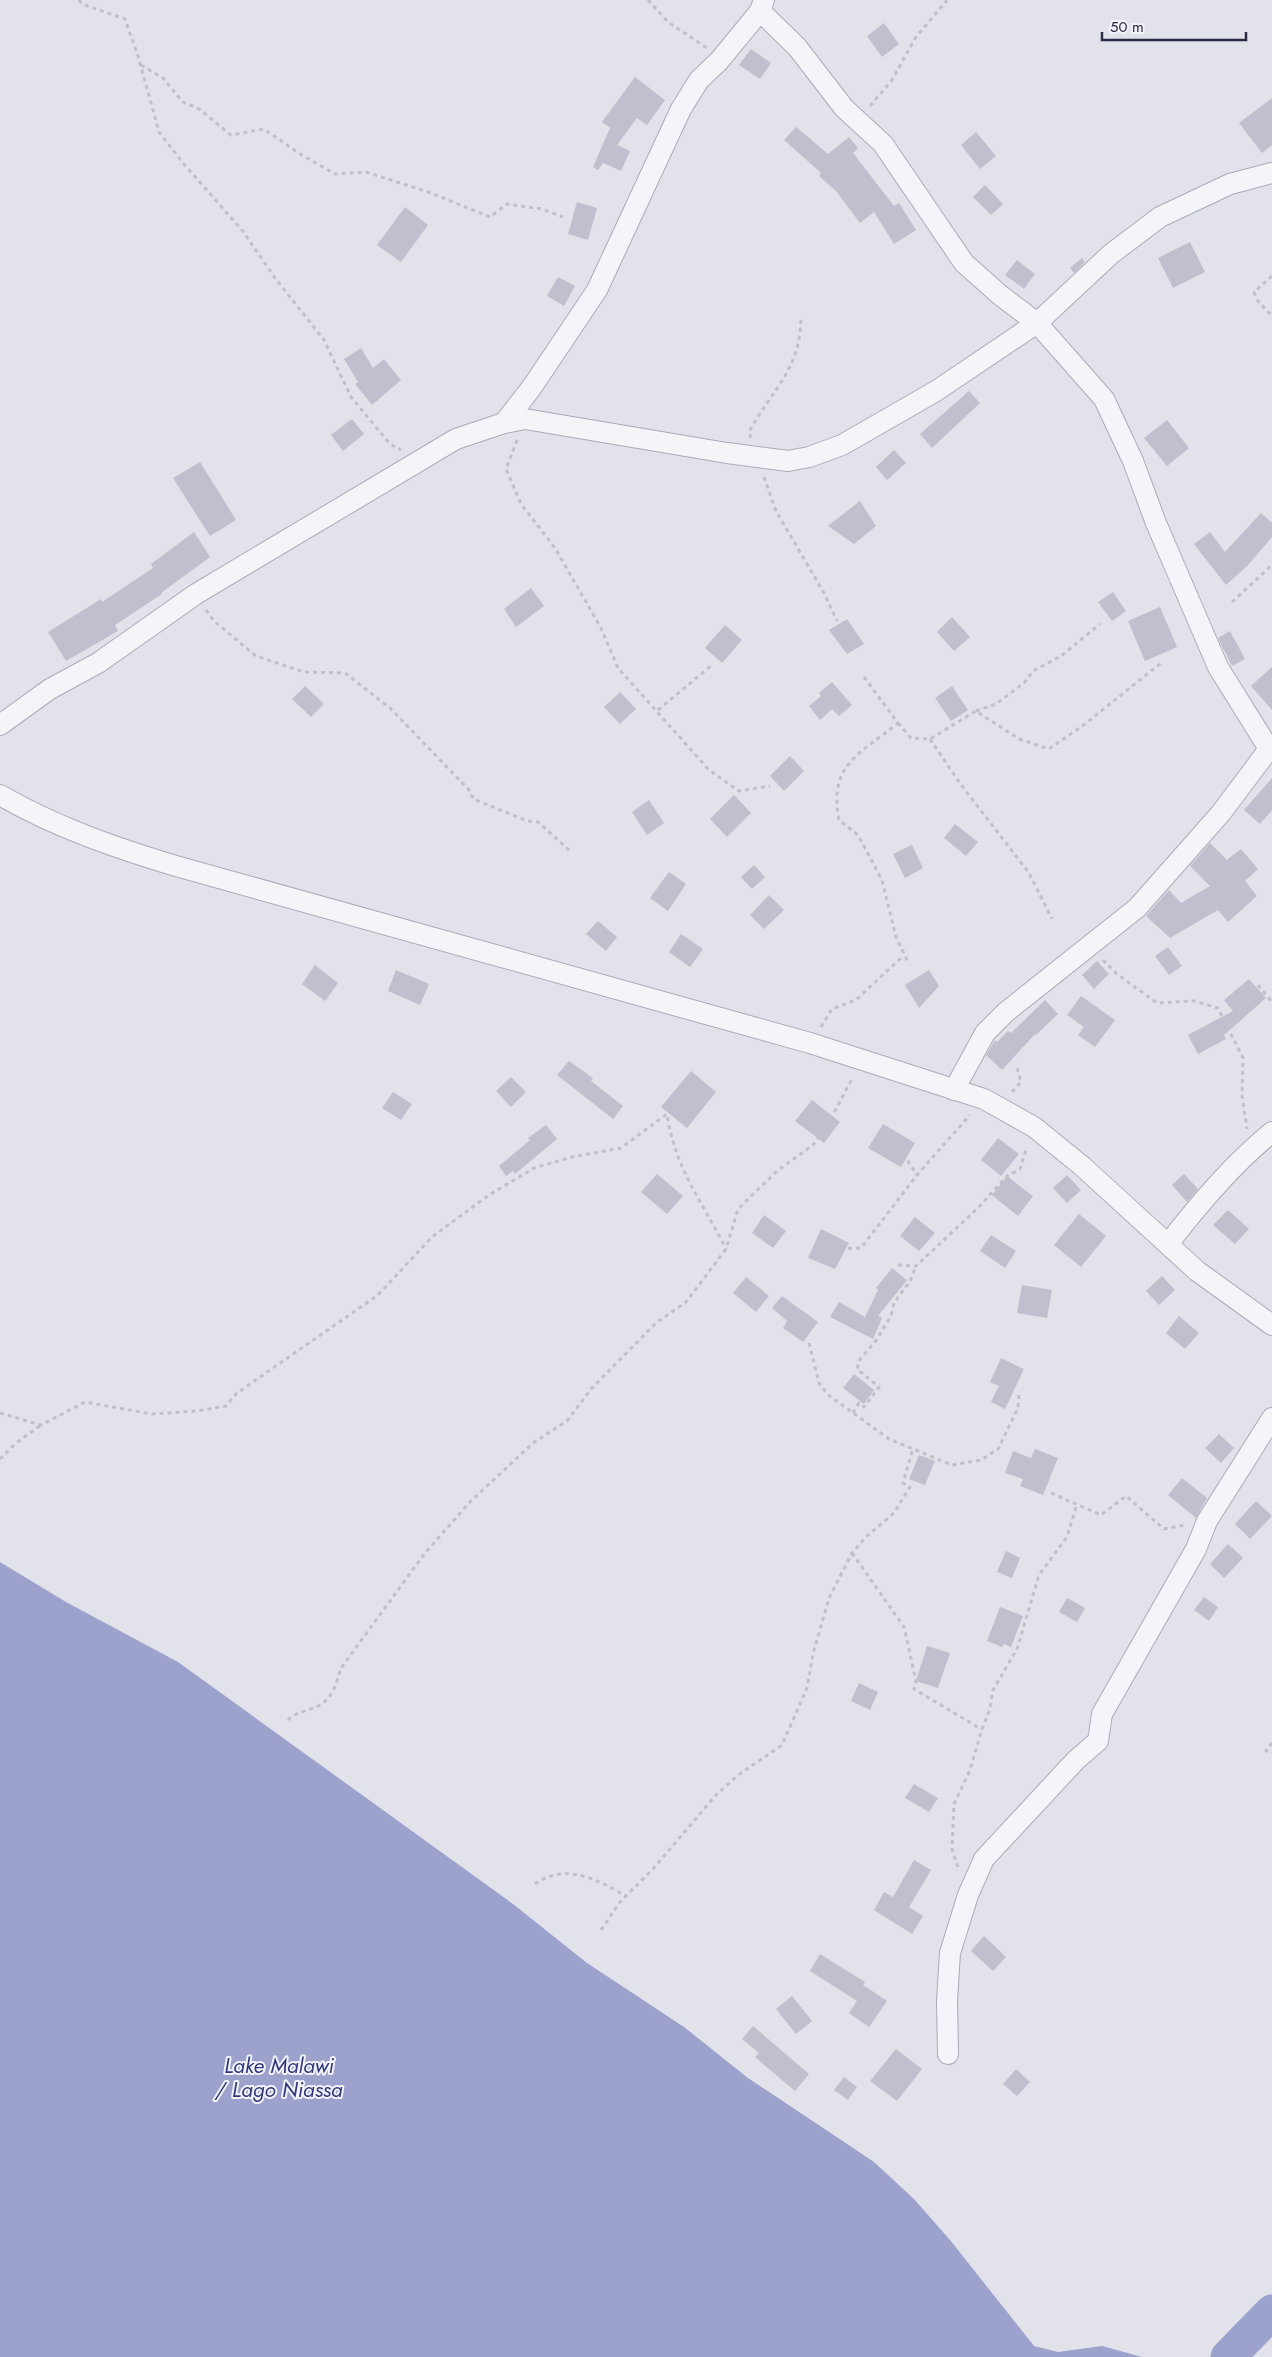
<svg xmlns="http://www.w3.org/2000/svg" width="1272" height="2357" font-family="Jost,sans-serif">
<rect width="100%" height="100%" fill="#e2e2eb"/>
<polygon fill="#9ca2cc" points="0,1562 66,1602 178,1662 513,1904 587,1963 684,2027 748,2078 874,2162 914,2199 950,2240 1034,2346 1058,2352 1102,2346 1142,2357 0,2357"/>
<g fill="none" stroke-linecap="round" stroke-linejoin="round">
<polyline stroke="#9ca2cc" stroke-width="35" points="1228,2357 1272,2312"/>
</g>
<g fill="#bfbfce">
<polygon points="884,23 899,44 882,57 867,36"/>
<polygon points="751,49 771,63 760,79 739,65"/>
<polygon points="635,77 665,100 647,125 637,118 617,145 630,151 621,171 603,163 598,170 593,167 610,128 602,122"/>
<polygon points="1272,98 1272,145 1262,153 1239,123"/>
<polygon points="796,127 828,154 849,137 858,148 853,153 894,206 899,203 916,230 894,244 874,212 860,223 836,191 819,176 821,173 784,140"/>
<polygon points="976,132 996,156 980,169 961,145"/>
<polygon points="985,185 1003,204 991,215 973,197"/>
<polygon points="577,202 597,208 588,240 568,234"/>
<polygon points="405,207 428,225 401,262 377,245"/>
<polygon points="1190,242 1205,272 1173,288 1158,258"/>
<polygon points="1082,258 1085,262 1074,273 1070,268"/>
<polygon points="1017,260 1035,274 1024,289 1005,275"/>
<polygon points="558,277 575,286 564,306 547,296"/>
<polygon points="361,348 373,368 384,359 401,380 372,405 355,384 358,382 344,359"/>
<polygon points="969,391 980,403 932,448 920,434"/>
<polygon points="352,419 364,434 343,451 331,435"/>
<polygon points="1167,420 1189,448 1167,466 1144,438"/>
<polygon points="894,450 906,463 887,480 876,467"/>
<polygon points="200,462 236,520 210,536 173,478"/>
<polygon points="860,501 876,526 854,544 828,526"/>
<polygon points="1261,513 1272,523 1272,537 1248,565 1226,585 1194,544 1210,532 1225,552"/>
<polygon points="194,532 210,557 161,593 162,594 115,625 118,631 66,661 48,632 101,599 102,602 153,568 151,564"/>
<polygon points="531,588 544,606 516,627 504,609"/>
<polygon points="1113,592 1126,611 1112,621 1098,602"/>
<polygon points="1160,607 1177,647 1145,661 1128,621"/>
<polygon points="952,617 970,637 954,651 937,632"/>
<polygon points="847,619 864,644 847,654 829,630"/>
<polygon points="725,625 742,640 722,663 705,648"/>
<polygon points="1230,631 1245,659 1232,666 1218,638"/>
<polygon points="1272,667 1272,710 1251,686"/>
<polygon points="832,682 852,705 839,716 832,709 820,720 809,706 821,696 819,693"/>
<polygon points="305,686 324,704 311,717 292,699"/>
<polygon points="952,686 968,710 951,721 935,698"/>
<polygon points="620,692 636,709 620,724 604,707"/>
<polygon points="790,756 804,771 784,791 770,776"/>
<polygon points="1272,778 1272,810 1260,824 1244,810"/>
<polygon points="734,795 751,813 727,837 710,819"/>
<polygon points="649,800 664,823 647,835 632,812"/>
<polygon points="955,824 978,842 966,856 944,838"/>
<polygon points="1210,843 1227,860 1241,849 1258,869 1245,881 1257,896 1228,922 1218,910 1170,938 1146,916 1169,890 1181,903 1210,886 1190,866"/>
<polygon points="912,845 923,868 905,878 893,854"/>
<polygon points="754,865 765,877 752,889 741,877"/>
<polygon points="669,872 686,884 668,911 650,898"/>
<polygon points="769,895 784,910 764,929 750,915"/>
<polygon points="598,921 617,937 606,951 586,934"/>
<polygon points="681,934 703,949 690,967 669,952"/>
<polygon points="1168,947 1182,966 1169,975 1155,956"/>
<polygon points="1097,961 1109,974 1094,989 1082,975"/>
<polygon points="315,965 338,983 325,1001 302,984"/>
<polygon points="396,970 429,984 420,1005 388,991"/>
<polygon points="929,970 939,986 919,1008 905,985"/>
<polygon points="1249,979 1266,998 1224,1035 1226,1039 1198,1054 1188,1035 1233,1011 1224,1000"/>
<polygon points="1081,996 1115,1020 1095,1047 1078,1035 1084,1027 1067,1015"/>
<polygon points="1045,1000 1058,1014 1036,1035 1035,1034 1002,1070 986,1055 995,1040 997,1042 1008,1031 1011,1033"/>
<polygon points="569,1061 593,1078 591,1081 623,1106 613,1119 557,1075"/>
<polygon points="691,1071 716,1092 687,1128 661,1107"/>
<polygon points="511,1077 526,1092 511,1107 496,1091"/>
<polygon points="393,1092 412,1104 401,1120 382,1108"/>
<polygon points="812,1100 840,1122 824,1143 795,1121"/>
<polygon points="883,1124 915,1143 901,1167 868,1148"/>
<polygon points="546,1125 557,1139 515,1174 513,1171 506,1176 499,1166 530,1140 528,1138"/>
<polygon points="998,1138 1019,1154 1001,1176 981,1160"/>
<polygon points="657,1174 683,1196 667,1214 641,1192"/>
<polygon points="1184,1174 1198,1189 1187,1202 1172,1185"/>
<polygon points="1067,1175 1081,1190 1067,1203 1053,1188"/>
<polygon points="1007,1176 1033,1196 1018,1216 992,1195"/>
<polygon points="1228,1210 1249,1229 1235,1244 1213,1225"/>
<polygon points="1079,1214 1106,1236 1081,1267 1054,1245"/>
<polygon points="764,1215 786,1231 773,1248 752,1233"/>
<polygon points="915,1217 935,1233 919,1251 900,1236"/>
<polygon points="821,1229 849,1243 835,1269 808,1258"/>
<polygon points="991,1235 1016,1251 1005,1268 980,1251"/>
<polygon points="892,1268 907,1280 878,1316 882,1318 873,1339 830,1317 839,1302 865,1317 878,1290 876,1288"/>
<polygon points="1162,1276 1175,1290 1159,1305 1146,1291"/>
<polygon points="746,1277 769,1296 756,1312 733,1293"/>
<polygon points="1022,1285 1052,1290 1047,1318 1017,1313"/>
<polygon points="782,1296 818,1322 803,1342 783,1328 787,1321 772,1308"/>
<polygon points="1179,1316 1199,1333 1185,1349 1166,1333"/>
<polygon points="1001,1358 1024,1369 1005,1409 991,1402 999,1386 990,1382"/>
<polygon points="854,1374 874,1390 864,1404 843,1388"/>
<polygon points="1219,1434 1234,1448 1221,1463 1205,1448"/>
<polygon points="1035,1449 1058,1458 1043,1495 1020,1486 1023,1479 1005,1473 1013,1451 1031,1458"/>
<polygon points="919,1455 935,1461 925,1485 909,1479"/>
<polygon points="1182,1478 1207,1498 1196,1518 1168,1495"/>
<polygon points="1256,1501 1272,1516 1250,1539 1235,1524"/>
<polygon points="1228,1544 1243,1558 1224,1578 1210,1564"/>
<polygon points="1006,1551 1020,1558 1012,1578 997,1572"/>
<polygon points="1204,1597 1218,1607 1209,1621 1194,1610"/>
<polygon points="1067,1598 1085,1608 1077,1622 1059,1612"/>
<polygon points="1000,1607 1023,1616 1011,1647 1004,1644 1002,1647 987,1641"/>
<polygon points="927,1646 950,1653 938,1688 916,1681"/>
<polygon points="859,1683 878,1692 870,1710 851,1701"/>
<polygon points="914,1784 938,1798 929,1812 905,1798"/>
<polygon points="914,1860 931,1870 909,1907 923,1916 912,1934 874,1910 884,1892 893,1897"/>
<polygon points="984,1936 1006,1957 993,1971 971,1951"/>
<polygon points="820,1954 865,1982 863,1985 887,2001 869,2027 849,2013 857,2001 810,1971"/>
<polygon points="792,1996 812,2021 796,2034 776,2009"/>
<polygon points="753,2026 809,2074 795,2091 755,2057 759,2053 742,2039"/>
<polygon points="896,2049 922,2069 897,2101 870,2081"/>
<polygon points="1016,2069 1030,2082 1017,2096 1003,2084"/>
<polygon points="844,2077 857,2087 848,2100 834,2090"/>
</g>
<g fill="none" stroke-linecap="round" stroke-linejoin="round">
<defs>
<g id="minor">
<polyline points="760,11 797,47 844,108 883,144 964,263 1000,295 1037,323 1104,399 1133,461 1156,523 1218,667 1269,749 1221,813 1137,908 1006,1012 985,1033 954,1090"/>
<polyline points="504,423 532,387 597,290 681,109 699,80 719,61 760,11 764,0"/>
<polyline points="0,725 50,689 98,663 196,594 456,439 504,423 525,419 727,453 788,461 809,457 842,445 936,391 1037,323 1111,254 1160,217 1230,184 1272,173"/>
<path d="M 0,795 C 55,827 116,848 176,866 L 810,1043 L 984,1099 L 1034,1127 L 1082,1166 L 1197,1271 L 1272,1325"/>
<path d="M 1168,1244 C 1200,1203 1232,1165 1272,1132"/>
<polyline points="948,2054 947,2001 950,1953 968,1895 984,1859 1076,1760 1098,1741 1102,1714 1196,1549 1207,1521 1272,1418"/>
</g>
</defs>
<use href="#minor" stroke="#aaabb9" stroke-width="22"/>
<g stroke="#c0c0ca" stroke-width="3" stroke-dasharray="4 4" stroke-linecap="butt">
<polyline points="79,0 82,4 125,19 138,56 159,132 183,163 242,230 275,278 324,340 351,397 390,444 401,450"/>
<polyline points="648,0 668,22 707,48"/>
<polyline points="141,65 163,78 183,102 199,109 231,135 264,129 300,154 335,174 366,172 428,192 490,217 507,204 542,209 563,217"/>
<polyline points="870,106 892,80 916,37 947,0"/>
<polyline points="1272,276 1254,292 1258,301 1272,316"/>
<path d="M 751,438 L 749,432 C 772,389 800,371 801,318"/>
<polyline points="517,440 506,469 521,504 555,548 601,628 618,668 709,770 739,791 770,786"/>
<polyline points="764,477 776,511 824,593 837,621"/>
<polyline points="1232,602 1272,565"/>
<polyline points="206,610 214,621 256,656 304,672 345,673 390,708 470,791 473,799 528,821 538,822 570,851"/>
<path d="M 864,677 L 898,723 C 861,754 828,763 839,820 L 858,835 L 882,880 L 896,937 L 909,964"/>
<polyline points="658,710 712,665"/>
<polyline points="976,711 996,704 1024,683 1033,671 1061,656 1100,624"/>
<polyline points="898,723 911,738 930,739 976,711 1019,739 1049,749 1085,724 1161,663"/>
<polyline points="930,739 959,782 1029,873 1052,919"/>
<polyline points="1103,960 1117,974 1157,1003 1194,1001 1218,1008 1243,1058 1242,1095 1247,1129"/>
<polyline points="1258,985 1272,1002"/>
<polyline points="821,1027 832,1009 856,1000 903,956"/>
<polyline points="1012,1092 1021,1082 1016,1064"/>
<polyline points="899,1147 917,1175"/>
<polyline points="840,1249 861,1248 917,1175 970,1115"/>
<polyline points="898,1265 916,1266 978,1208 1007,1176 1020,1169 1027,1147"/>
<polyline points="809,1343 819,1383 827,1394 889,1439 952,1465 981,1460 998,1449 1018,1408 1019,1392"/>
<path d="M 0,1413 L 41,1425 L 85,1402 L 152,1414 L 196,1411 L 226,1406 L 237,1393 L 378,1295 L 432,1237 L 489,1195 L 534,1168 L 572,1157 L 621,1148 L 667,1114 C 675,1169 702,1201 726,1249"/>
<polyline points="853,1413 859,1403 864,1407 879,1387 857,1369 860,1359 875,1342 891,1316 894,1303 910,1281 916,1266"/>
<polyline points="0,1459 16,1443 41,1425"/>
<polyline points="1051,1493 1101,1515 1126,1496 1164,1529 1185,1525"/>
<polyline points="852,1553 904,1627 916,1681 914,1689 981,1729"/>
<path d="M 288,1720 C 298,1710 312,1711 323,1703 C 334,1695 337,1680 341,1668 L 425,1553 L 470,1502 L 533,1443 L 567,1421 L 591,1389 L 656,1323 L 686,1302 L 726,1249 L 738,1209 L 777,1171 L 813,1145 L 828,1124 L 853,1077"/>
<polyline points="1272,1743 1266,1751 1272,1752"/>
<polyline points="958,1867 952,1849 954,1804 970,1770 982,1729 990,1709 993,1690 1017,1649 1039,1575 1067,1537 1077,1504"/>
<path d="M 535,1884 C 566,1862 598,1880 626,1896"/>
<polyline points="601,1930 620,1902 653,1869 715,1796 737,1776 782,1745 807,1688 813,1654 829,1598 852,1553 866,1537 894,1513 910,1487 903,1483 913,1448"/>
</g>
<use href="#minor" stroke="#f5f5f9" stroke-width="20"/>
</g>
<g text-anchor="middle" stroke-width="4" stroke-linejoin="round" paint-order="stroke">
<g font-size="21" font-style="italic" fill="#31387a" stroke="#f2f2f8">
<text x="279" y="2073">Lake Malawi<tspan x="279" dy="24">/ Lago Niassa</tspan></text>
</g>
</g>
<path d="M1102 32v8h144v-8" fill="none" stroke="#292a44" stroke-width="2.5"/>
<text x="1110" y="32" font-size="15" fill="#292a44" stroke="#f2f2f8" stroke-width="4" paint-order="stroke">50 m</text>
</svg>
